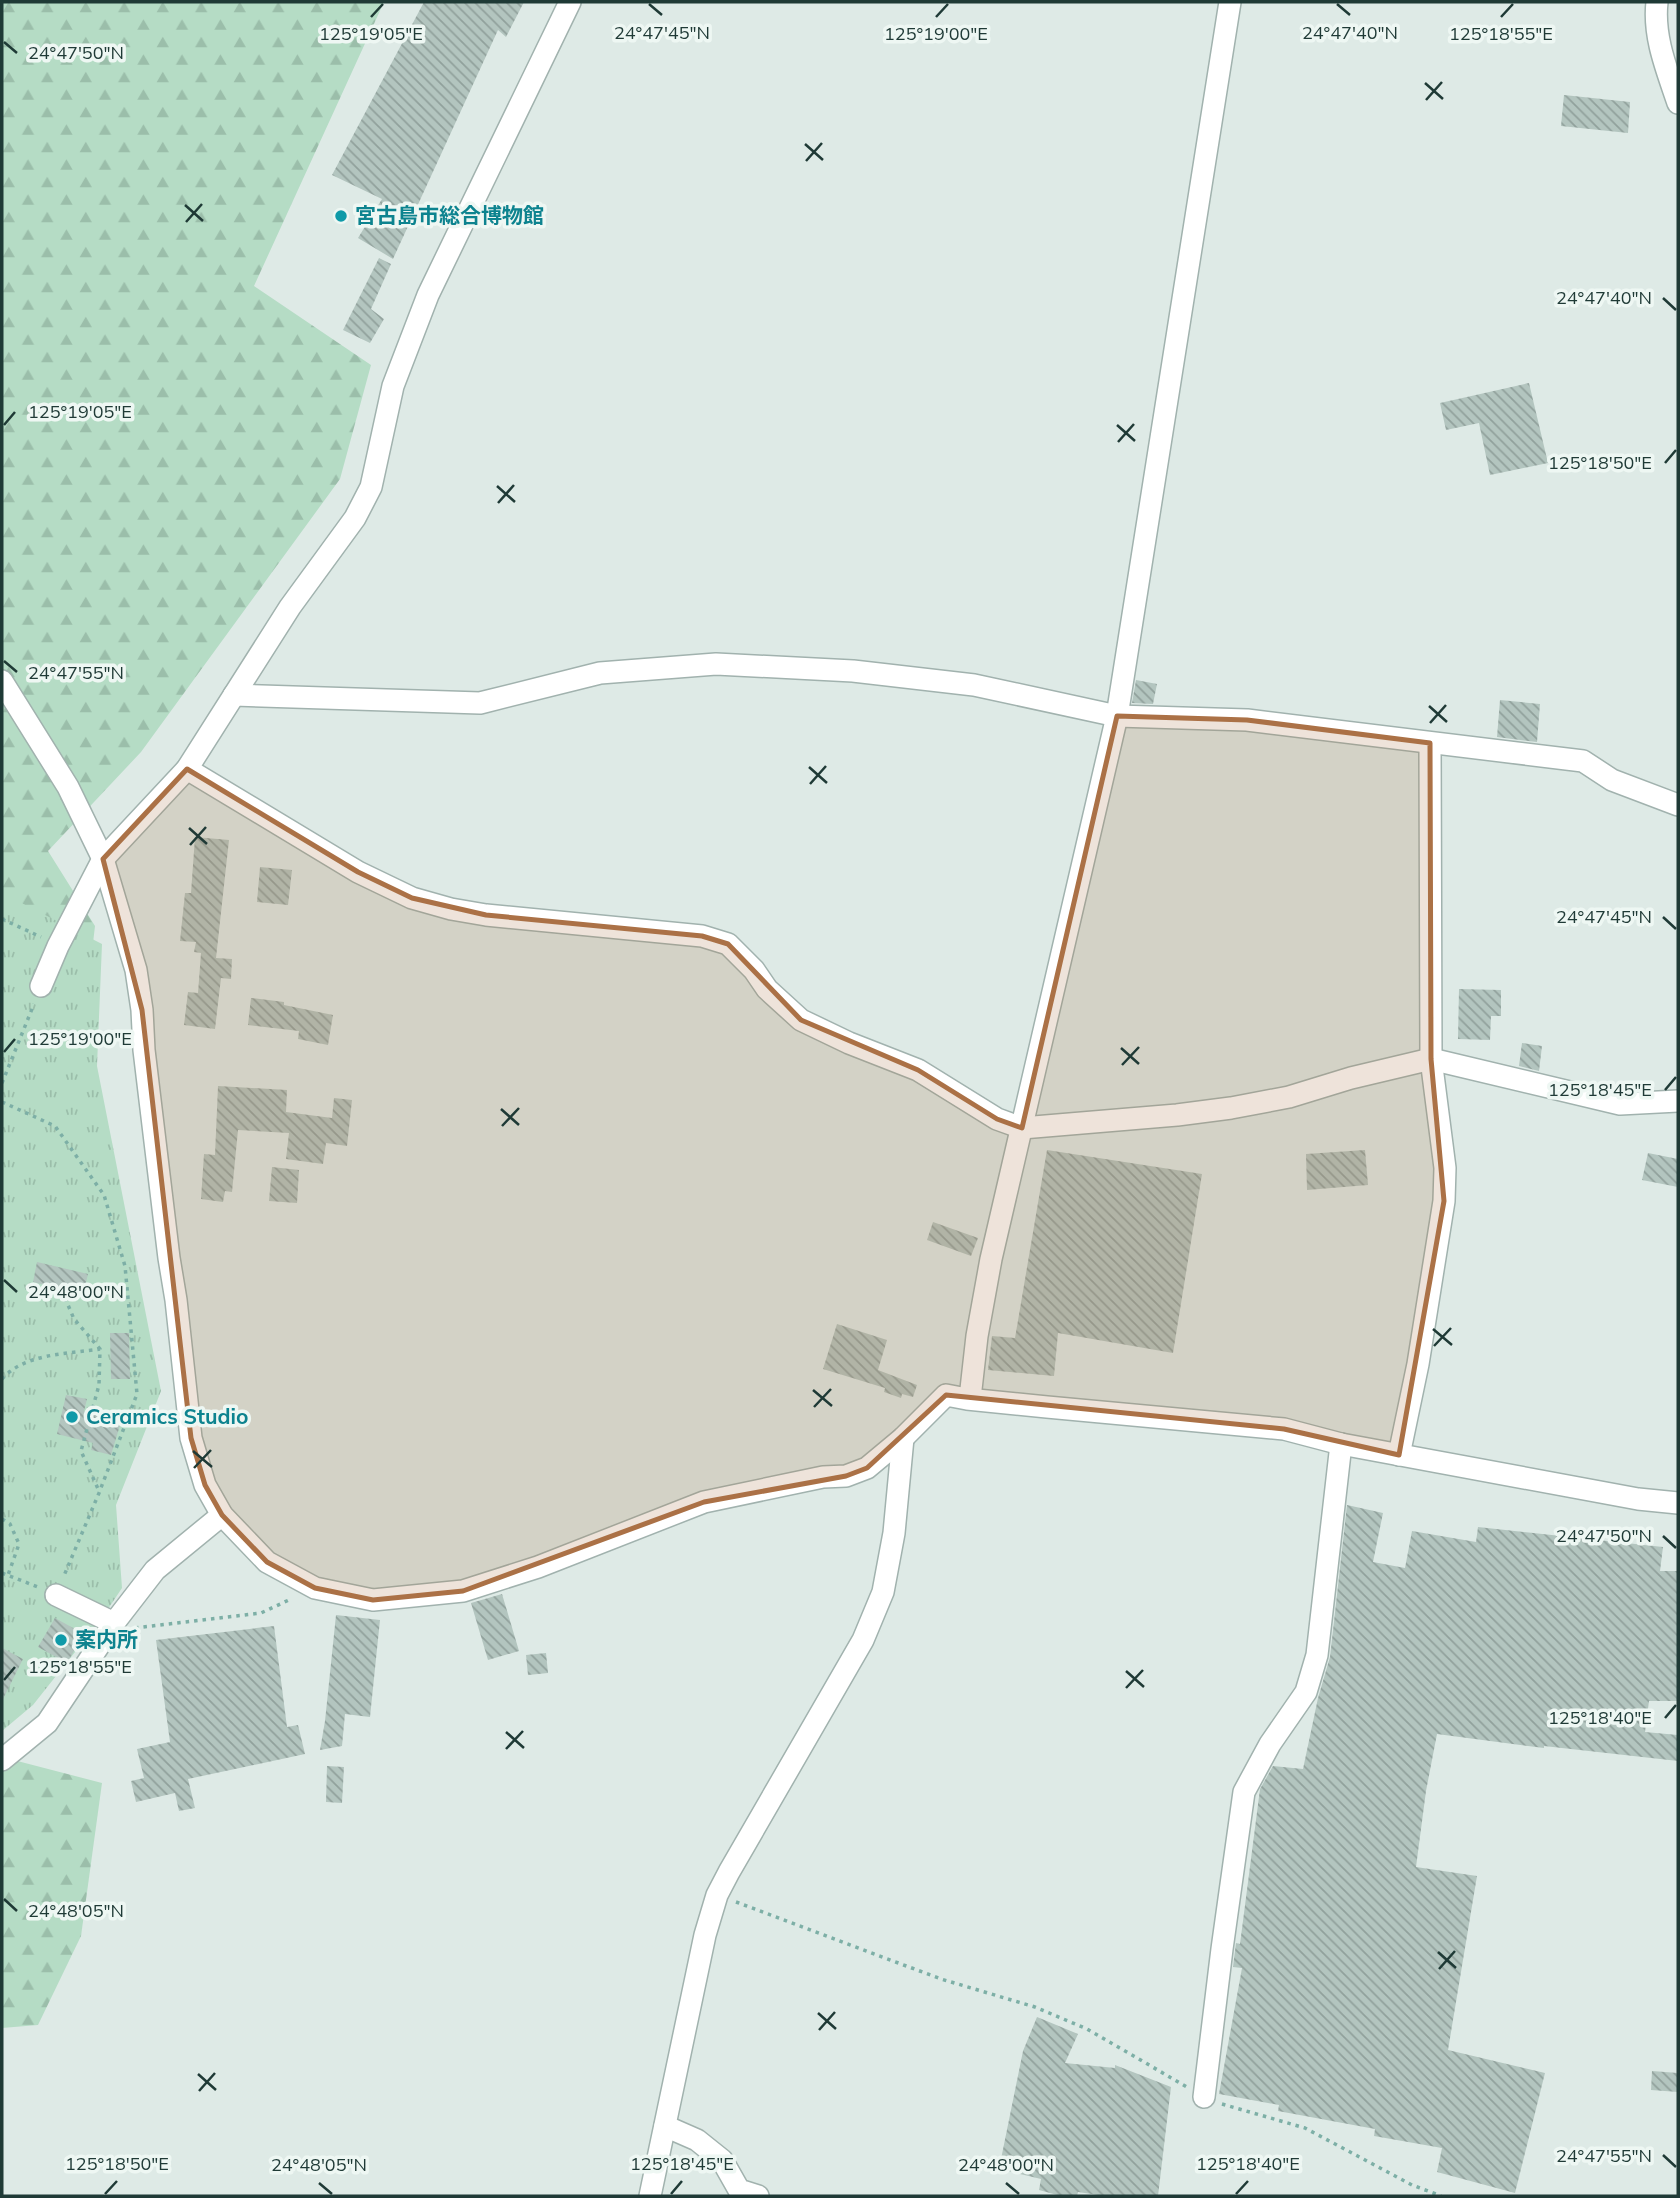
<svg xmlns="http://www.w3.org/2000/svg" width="1680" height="2198" font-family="Mulish,'Noto Sans JP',sans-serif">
<defs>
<pattern id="forest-firs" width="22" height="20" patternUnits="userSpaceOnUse" patternTransform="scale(1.75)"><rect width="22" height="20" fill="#b5dcc5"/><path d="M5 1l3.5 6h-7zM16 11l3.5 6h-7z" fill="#9bbeaa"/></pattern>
<pattern id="park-tufts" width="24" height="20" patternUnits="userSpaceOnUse" patternTransform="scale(1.75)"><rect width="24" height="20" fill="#b5dcc5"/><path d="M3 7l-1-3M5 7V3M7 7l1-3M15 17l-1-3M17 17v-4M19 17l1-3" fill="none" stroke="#9bbeaa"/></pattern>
<pattern id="building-back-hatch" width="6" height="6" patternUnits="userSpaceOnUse" patternTransform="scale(1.75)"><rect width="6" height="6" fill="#b3c5bf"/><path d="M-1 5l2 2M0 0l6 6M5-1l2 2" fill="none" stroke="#91a19c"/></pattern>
</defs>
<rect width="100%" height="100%" fill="#deeae6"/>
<g fill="url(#forest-firs)">
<polygon points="2,2 384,2 254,286 371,365 340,479 141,752 48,851 95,926 79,1062 2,1047"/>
<polygon points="2,1757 102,1783 81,1936 38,2025 2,2028"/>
</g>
<polygon fill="url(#park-tufts)" points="2,893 102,944 97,1066 161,1391 116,1505 122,1588 102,1618 33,1705 2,1731"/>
<g fill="url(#building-back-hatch)">
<polygon points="424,2 524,2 506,37 498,30 393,259 358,238 382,199 332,175"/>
<polygon points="1564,95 1630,102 1628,133 1561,126"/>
<polygon points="379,258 391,264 371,309 384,319 370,343 343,330"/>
<polygon points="1529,383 1548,463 1490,475 1479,423 1446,430 1440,403"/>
<polygon points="1136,680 1157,684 1153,704 1132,703"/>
<polygon points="1500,700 1540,704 1537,742 1497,737"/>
<polygon points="195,837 229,840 216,958 232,959 231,979 221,978 215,1029 184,1025 188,992 198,993 201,953 194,952 196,942 180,941 185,893 191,893"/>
<polygon points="260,867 292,870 288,905 257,902"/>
<polygon points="1459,989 1501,990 1501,1016 1491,1016 1490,1040 1458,1039"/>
<polygon points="251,998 284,1002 284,1005 333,1015 328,1045 298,1039 299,1031 248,1025"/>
<polygon points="1522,1043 1542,1046 1539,1071 1519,1066"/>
<polygon points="218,1086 287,1090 286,1112 332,1118 334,1098 352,1100 347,1146 326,1143 323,1164 286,1159 289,1133 238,1130 232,1192 225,1191 223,1202 201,1199 204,1154 215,1155"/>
<polygon points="1047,1150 1202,1174 1173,1353 1058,1333 1054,1376 988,1370 992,1336 1015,1338"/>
<polygon points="1365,1150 1368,1185 1307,1190 1306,1154"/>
<polygon points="1648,1153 1678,1159 1678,1187 1642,1180"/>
<polygon points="272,1167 299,1170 297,1203 269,1201"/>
<polygon points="933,1222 978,1238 971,1256 927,1240"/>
<polygon points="37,1262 88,1274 83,1295 33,1282"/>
<polygon points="837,1324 887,1340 878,1370 917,1385 913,1397 902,1394 901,1398 884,1392 885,1388 823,1369"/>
<polygon points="110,1333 129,1333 130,1379 111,1379"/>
<polygon points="66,1395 87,1399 84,1411 121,1422 111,1455 91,1450 93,1443 57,1434"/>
<polygon points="1347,1505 1383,1513 1373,1562 1405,1568 1412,1531 1476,1542 1478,1527 1663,1547 1660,1571 1678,1571 1678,1701 1649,1701 1645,1732 1678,1735 1678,1761 1544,1746 1544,1748 1437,1734 1426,1791 1416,1867 1477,1876 1448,2050 1545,2073 1515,2193 1437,2172 1442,2148 1374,2136 1375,2129 1278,2111 1279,2105 1219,2094 1242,1968 1233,1967 1236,1943 1240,1944 1260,1789 1273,1766 1303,1769 1318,1698 1330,1657"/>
<polygon points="502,1594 519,1651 488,1660 471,1603"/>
<polygon points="336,1615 380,1620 370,1717 345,1714 342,1746 320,1750 325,1721"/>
<polygon points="55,1618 84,1634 67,1663 38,1647"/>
<polygon points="274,1626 287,1727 298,1725 305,1754 188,1779 195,1808 179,1811 175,1793 136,1802 131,1781 144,1778 137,1749 170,1742 156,1640"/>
<polygon points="2,1648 23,1659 2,1701"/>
<polygon points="546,1653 548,1673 528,1675 526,1655"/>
<polygon points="327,1766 344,1767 342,1803 326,1802"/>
<polygon points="1037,2017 1078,2034 1065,2063 1115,2068 1115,2065 1171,2087 1158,2196 1105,2196 1078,2192 1077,2196 1061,2196 1039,2190 1041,2179 999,2169 1023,2051"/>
<polygon points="1652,2071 1678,2073 1678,2092 1651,2090"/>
</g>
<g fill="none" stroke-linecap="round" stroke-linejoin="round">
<defs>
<g id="minor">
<path d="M 1657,2 C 1653,37 1667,70 1678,103"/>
<polyline points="2,681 68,787 103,859 136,970 142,1010 144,1050 169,1258 176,1300 191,1438 205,1485 222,1515 267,1562 315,1588 373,1600 463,1591 538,1567 704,1502 823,1477 846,1476 867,1468 903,1438 946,1395 967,1399 1047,1407 1284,1429 1341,1444 1638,1499 1678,1503"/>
<polyline points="234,695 480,703 600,673 716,664 853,671 974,685 1117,716 1247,720 1583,761 1612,780 1678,805"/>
<polyline points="187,769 358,872 412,898 451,909 486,915 702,936 728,944 754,970 767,989 801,1020 849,1043 918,1070 997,1119 1022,1128 1177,1115 1231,1108 1289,1097 1351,1078 1431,1059 1620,1104 1678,1101"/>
<polyline points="41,986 58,946 103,859 187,769 290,607 355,518 371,487 393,386 428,295 570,2"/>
<polyline points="970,1398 977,1336 991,1259 1117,716 1230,2"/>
<polyline points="1399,1455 1418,1364 1444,1201 1445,1168 1431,1059 1430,743"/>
<polyline points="56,1595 114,1623"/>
<polyline points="2,1760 47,1723 114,1623 155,1570 222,1515"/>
<polyline points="1204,2097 1222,1949 1244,1792 1270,1744 1306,1692 1317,1655 1341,1444"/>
<polyline points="665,2126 697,2140 722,2160 739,2190 758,2196"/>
<polyline points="650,2196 705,1935 717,1895 729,1872 863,1640 883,1592 894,1533 903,1438"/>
</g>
</defs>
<use href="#minor" stroke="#a1b2ae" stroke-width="24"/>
<g stroke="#7dafa6" stroke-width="3.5" stroke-dasharray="3.5 5" stroke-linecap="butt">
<polyline points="2,919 41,937"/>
<polyline points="2,1083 34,1004"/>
<polyline points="2,1102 55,1126 104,1195 125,1266 137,1394 99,1493 63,1578"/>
<polyline points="65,1298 74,1319 100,1349 99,1385 81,1451 99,1491"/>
<path d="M 2,1379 C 25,1353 68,1354 100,1349"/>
<polyline points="2,1519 10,1524 19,1544 8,1575"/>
<polyline points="2,1573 38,1587"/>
<polyline points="135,1628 261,1613 291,1599"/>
<polyline points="736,1902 941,1979 1035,2007 1087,2029 1187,2087"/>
<polyline points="1222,2104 1305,2128 1412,2185 1441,2196"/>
</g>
<use href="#minor" stroke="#fff" stroke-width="21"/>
</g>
<path fill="#ab7146" fill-opacity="0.2" stroke="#ab7146" stroke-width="5" stroke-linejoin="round" d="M 1117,716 L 1247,720 L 1430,743 L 1431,1059 L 1444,1201 L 1399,1455 L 1284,1429 L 946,1395 L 867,1468 L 846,1476 L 704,1502 L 463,1591 L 373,1600 L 315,1588 L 267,1562 L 222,1515 L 205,1485 L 191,1438 L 142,1010 L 103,859 L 187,769 L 358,872 L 412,898 L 486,915 L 702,936 L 728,944 L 801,1020 L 918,1070 L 997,1119 L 1022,1128 Z"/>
<path fill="none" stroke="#1f3a36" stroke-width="2.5" d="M 649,4 L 662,15M 1337,4 L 1350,15M 371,17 L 383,4M 936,17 L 948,4M 1501,17 L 1513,4M 4,42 L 17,53M 1425,83 L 1443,99M 1426,100 L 1442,82M 805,144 L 823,160M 806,161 L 822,143M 185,205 L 203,221M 186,222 L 202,204M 1663,298 L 1676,310M 4,425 L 15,412M 1117,425 L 1135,441M 1118,442 L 1134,424M 1665,463 L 1676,450M 497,486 L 515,502M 498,503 L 514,485M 4,661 L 17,672M 1429,706 L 1447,722M 1430,723 L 1446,705M 809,767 L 827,783M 810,784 L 826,766M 189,828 L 207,844M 190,845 L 206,827M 1663,917 L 1676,929M 1121,1048 L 1139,1064M 4,1052 L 15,1039M 1122,1065 L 1139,1047M 1665,1090 L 1676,1077M 501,1109 L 519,1125M 502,1126 L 519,1108M 4,1280 L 17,1292M 1433,1329 L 1452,1345M 1434,1346 L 1451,1328M 813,1390 L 832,1406M 814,1407 L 831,1389M 193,1451 L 212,1467M 194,1468 L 211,1450M 1663,1536 L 1676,1548M 1126,1671 L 1144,1687M 4,1680 L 15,1667M 1126,1688 L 1143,1670M 1665,1718 L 1676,1705M 506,1732 L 524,1748M 506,1749 L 523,1731M 4,1899 L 17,1911M 1438,1952 L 1456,1968M 1439,1969 L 1455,1951M 818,2013 L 836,2029M 819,2030 L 835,2012M 198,2074 L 216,2090M 199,2091 L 215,2073M 1663,2155 L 1676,2167M 319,2183 L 332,2194M 1006,2183 L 1019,2194M 105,2194 L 117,2181M 671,2194 L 682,2181M 1236,2194 L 1248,2181"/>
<g fill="#0f9aa8" stroke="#eef7f3" stroke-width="2.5">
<circle cx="341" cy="216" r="7"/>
<circle cx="72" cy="1417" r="7"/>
<circle cx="61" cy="1640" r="7"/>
</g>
<g text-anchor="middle" stroke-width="7" stroke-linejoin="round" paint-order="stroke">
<g font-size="21" font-weight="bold" fill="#0d838f" stroke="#eef7f3" text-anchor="start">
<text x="355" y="223">宮古島市総合博物館</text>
<text x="86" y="1424">Ceramics Studio</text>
<text x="75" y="1647">案内所</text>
</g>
</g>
<g font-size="18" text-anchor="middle" fill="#1f3a36" stroke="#eef7f3" stroke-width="7" stroke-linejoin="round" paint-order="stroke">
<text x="662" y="39">24°47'45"N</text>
<text x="1350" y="39">24°47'40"N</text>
<text x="371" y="40">125°19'05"E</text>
<text x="936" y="40">125°19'00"E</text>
<text x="1501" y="40">125°18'55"E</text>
<text x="76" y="59">24°47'50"N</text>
<text x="1604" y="304">24°47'40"N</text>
<text x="80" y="418">125°19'05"E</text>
<text x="1600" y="469">125°18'50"E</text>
<text x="76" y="679">24°47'55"N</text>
<text x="1604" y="923">24°47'45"N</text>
<text x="80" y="1045">125°19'00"E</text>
<text x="1600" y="1096">125°18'45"E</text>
<text x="76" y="1298">24°48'00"N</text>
<text x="1604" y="1542">24°47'50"N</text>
<text x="80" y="1673">125°18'55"E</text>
<text x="1600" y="1724">125°18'40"E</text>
<text x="76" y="1917">24°48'05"N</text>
<text x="1604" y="2162">24°47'55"N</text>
<text x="117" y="2170">125°18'50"E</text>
<text x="682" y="2170">125°18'45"E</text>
<text x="1248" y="2170">125°18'40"E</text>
<text x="319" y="2171">24°48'05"N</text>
<text x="1006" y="2171">24°48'00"N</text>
</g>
<rect width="1680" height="2198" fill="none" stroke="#1f3a36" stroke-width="7"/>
</svg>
